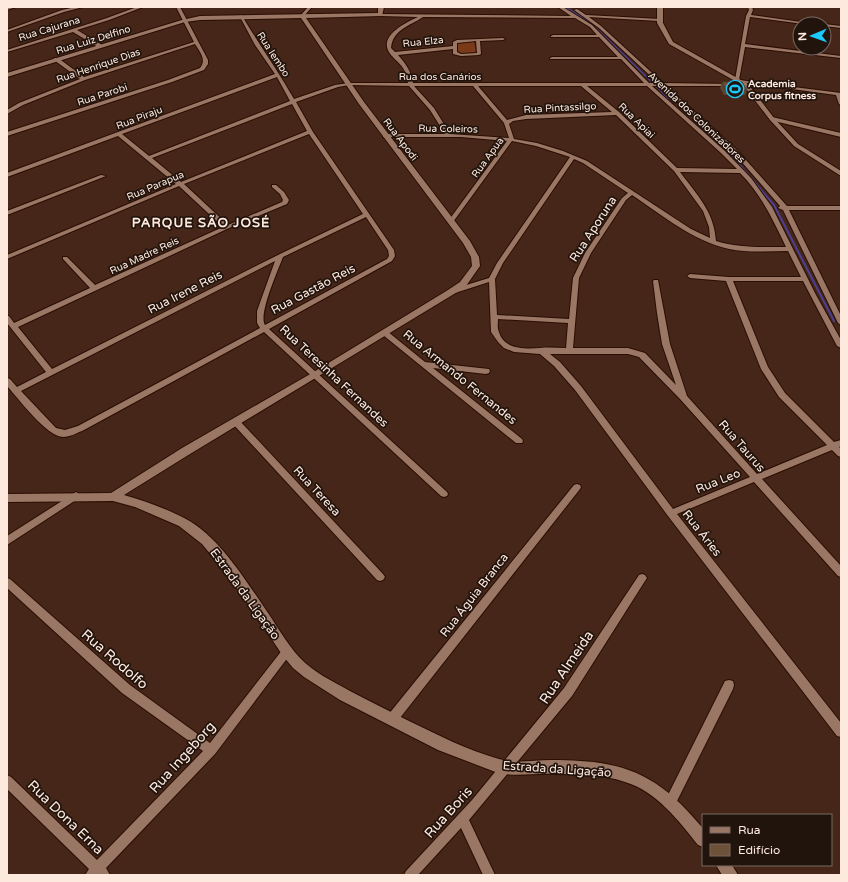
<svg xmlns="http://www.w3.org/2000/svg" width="848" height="882" font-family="'Varela Round',sans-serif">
<rect width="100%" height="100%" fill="#452618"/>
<polygon fill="#7a3919" points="474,41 476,53 459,54 456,42"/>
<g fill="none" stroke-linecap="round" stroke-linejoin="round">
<g stroke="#4b4094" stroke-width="1.5">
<polyline points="565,7 591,23 659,89 673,105"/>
<polyline points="688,118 713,139"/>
</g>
<polyline stroke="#4b4094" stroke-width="2" points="712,138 733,157 774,205 834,321"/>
<defs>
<g id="minor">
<polygon points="10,7 16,7 7,10 7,8"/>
<polygon points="76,7 83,7 64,12 7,32 7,30 62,10"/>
<polygon points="137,7 143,7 109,20 77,30 102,45 102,47 98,47 73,32 7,52 7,50 107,18"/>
<path d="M 176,7 L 180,7 L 208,60 L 208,64 L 204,70 L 172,82 L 7,136 L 7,132 L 168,80 L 200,68 C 207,60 200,52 195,44 L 85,80 L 23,105 L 7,114 L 7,110 L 19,103 L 80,79 L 54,60 L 54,58 L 58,58 L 84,77 L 194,42 Z"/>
<polygon points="308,7 312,7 303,17 301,17 301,15"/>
<path d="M 558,7 L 563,7 L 592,25 L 649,83 L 658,83 L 599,28 L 574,10 L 577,9 L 586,15 L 660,19 L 661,20 L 659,21 L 589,17 L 601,26 L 663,83 L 733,84 L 733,86 L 666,86 L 737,150 L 787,206 L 841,206 L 841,210 L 789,210 L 841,316 L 841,325 L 838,323 L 783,210 L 778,208 L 780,206 L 733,152 L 661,86 L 652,86 L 725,151 L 751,178 L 772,207 L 816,295 L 841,340 L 841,348 L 837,346 L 803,281 L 733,281 L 768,367 L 785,393 L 834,442 L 841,440 L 841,446 L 839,447 L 841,449 L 841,457 L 838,456 L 832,450 L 762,479 L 841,566 L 841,577 L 838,576 L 754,482 L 677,514 L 841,723 L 841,737 L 837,736 L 668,516 L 575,390 L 554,366 L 540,354 L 514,352 L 504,348 L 498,342 L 491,332 L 489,282 L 452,294 L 449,292 L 450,290 L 489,278 L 497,263 L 570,157 L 536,146 L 512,141 L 453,222 L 449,222 L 449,220 L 507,141 L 461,137 L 383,137 L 383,135 L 385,134 L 445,134 L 430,110 L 409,86 L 349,85 L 338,87 L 296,102 L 313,132 L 394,250 L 395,256 L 392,261 L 269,329 L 447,492 L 448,494 L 447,496 L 444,497 L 441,496 L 264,332 L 84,430 C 77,433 70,437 63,437 C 47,437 18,398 7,386 L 7,378 L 10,379 L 17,387 L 46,372 L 7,323 L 7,316 L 9,316 L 14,323 L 90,288 L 63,259 L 63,257 L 67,257 L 95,285 L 223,227 L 179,186 L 7,259 L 7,255 L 176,184 L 118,136 L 7,177 L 7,173 L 275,74 L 255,45 L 239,15 L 242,16 C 259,44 278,71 294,99 L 335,85 L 349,83 L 408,83 C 406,67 400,65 391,55 C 376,37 405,23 418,17 L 380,16 L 379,14 L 571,16 ZM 423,17 L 575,18 L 590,27 L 597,35 L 553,35 L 551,36 L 551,37 L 599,37 L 618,57 L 552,57 L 550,58 L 550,59 L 621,59 L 644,83 L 413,83 C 411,71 406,64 398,55 L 453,49 L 453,54 L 461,56 L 479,55 L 481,54 L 480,41 L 503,40 L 505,39 L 503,38 L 457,40 L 453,42 L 453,46 L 395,52 L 391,48 C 393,29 410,26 423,17 ZM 476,41 L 477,53 L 461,54 L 457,52 L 457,43 ZM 277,77 L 290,101 L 149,156 L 122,134 ZM 414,86 L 473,86 L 504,123 L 509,138 L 450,134 L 434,108 ZM 478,86 L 581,86 L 612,112 L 526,115 L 507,120 ZM 587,86 L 647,86 L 721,153 L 737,169 L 677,168 L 619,112 ZM 292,104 L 307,131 L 181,182 L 152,158 ZM 616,115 L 674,171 L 703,211 L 709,227 L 710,238 L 691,229 L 587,161 L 563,151 L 537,143 L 514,139 L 509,124 L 513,121 L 526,119 ZM 309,134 L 363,214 L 278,255 L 52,369 L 18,327 L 229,228 L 287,204 L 289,200 L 284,192 L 276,185 L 272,185 L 272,187 L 280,194 L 283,200 L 282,202 L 228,225 L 184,184 ZM 574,159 L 583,163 L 628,193 L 622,198 L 585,253 L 573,278 L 569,319 L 497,315 L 495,279 L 503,263 ZM 680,172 L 740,173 C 761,194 773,220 786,247 C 762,247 739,248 716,241 C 714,211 697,195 680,172 ZM 632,195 C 662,215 693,241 729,249 C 748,253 769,251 788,251 L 801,277 L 729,277 L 690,274 L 687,276 L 690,278 L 726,281 L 761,369 L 779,397 L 827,445 L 757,474 L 687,396 L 670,344 L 658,280 L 654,280 L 653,281 L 657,313 L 662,344 L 676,385 L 645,353 L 628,348 L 573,348 L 579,278 L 591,253 L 626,200 ZM 366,217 L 388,250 L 389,256 L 387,259 L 265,325 C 258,315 278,270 283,257 ZM 275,261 L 257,311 L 257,323 L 260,328 L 78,426 L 65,430 L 56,428 L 21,391 ZM 498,319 L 568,323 L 566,348 C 557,348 548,347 540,348 C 526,349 504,350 499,332 C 497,328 498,323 498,319 ZM 550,354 L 628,354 L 639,357 L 680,399 L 750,477 L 673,509 L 581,386 L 560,362 Z"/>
<polygon points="748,7 752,7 753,10 751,15 816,24 804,24 750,17 745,44 841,56 841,58 745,47 739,80 841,93 841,105 839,104 836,95 740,82 738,82 738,80 735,80 746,16 749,10"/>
<polygon points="823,24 824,24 841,26 841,28 824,26"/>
<polygon points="772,117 841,133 841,137 770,120 770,118"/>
<polygon points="101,175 106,176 7,215 7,211"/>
<polygon points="383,331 387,331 425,362 489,369 490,371 489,373 486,374 433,368 522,439 523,441 522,443 516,443 383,335 381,333"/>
<polygon points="235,418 238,419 383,574 385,577 383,580 380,581 377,580 232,423 231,421"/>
<polygon points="577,484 580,485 581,487 580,489 396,723 392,724 388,723 387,719 388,715 574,485"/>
<polygon points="76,492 79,494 80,496 79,498 7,545 7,536"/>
<polygon points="642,574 645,575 647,578 645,581 572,696 469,820 495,875 483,875 461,828 418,875 404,875 406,871 472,800 564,688 639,575"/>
<polygon points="7,578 10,579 130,685 210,743 283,649 287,647 291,649 292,652 215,754 106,868 110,875 85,875 89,869 7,789 7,775 11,777 97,860 203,751 122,693 7,588"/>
<polygon points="729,680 733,681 734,685 733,689 674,807 670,809 666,807 664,803 725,681"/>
</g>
<g id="tertiary">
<path d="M 378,7 L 384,7 L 382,16 L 306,18 L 364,102 L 470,241 L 479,257 L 480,266 L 466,286 L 454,294 L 190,454 L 124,495 C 145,501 167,509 186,519 C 218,536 244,578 264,607 C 276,624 286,643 300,658 C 313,672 334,682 350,691 C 369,701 389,711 409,721 C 438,735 467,750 499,759 C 515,764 534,760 551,760 C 620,760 655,771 700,825 L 703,828 L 703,847 L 698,845 C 679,821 656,791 625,782 C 602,774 577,774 553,774 C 535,773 516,777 498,773 L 438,750 L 340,700 L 304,677 L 293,668 L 283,656 L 245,599 L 221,567 L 202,544 L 179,526 L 135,507 L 113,501 L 7,502 L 7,494 L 111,493 L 182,448 L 312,373 L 448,290 L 460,282 L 472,266 L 471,257 L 463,243 L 359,104 L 301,18 L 200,20 L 185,22 L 7,77 L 7,73 L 182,20 L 200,16 L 378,13 Z"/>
<polygon points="657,7 663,7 663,23 673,42 748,84 774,118 798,144 841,171 841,176 794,146 770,120 744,86 669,44 657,23"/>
<polygon points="716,865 732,865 738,875 722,875"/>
</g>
</defs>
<use href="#minor" stroke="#2a0e02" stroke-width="2"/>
<use href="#tertiary" stroke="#2a0e02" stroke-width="2"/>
<use href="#minor" fill="#9a7665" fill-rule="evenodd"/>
<use href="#tertiary" fill="#9a7665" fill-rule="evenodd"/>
</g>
<polygon fill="#5d4630" points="722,82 747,90 745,95 724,95 720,88"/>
<polygon fill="#6c5138" stroke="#4c3927" points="722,82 742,82 747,90 726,90"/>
<defs>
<symbol id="stadium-ring" viewBox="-11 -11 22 22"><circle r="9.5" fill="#21140d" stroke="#1cc9fc" stroke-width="1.5"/><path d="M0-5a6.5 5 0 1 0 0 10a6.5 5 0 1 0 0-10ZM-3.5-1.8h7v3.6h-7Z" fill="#1cc9fc"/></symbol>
</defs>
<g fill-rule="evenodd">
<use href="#stadium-ring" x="725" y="79" width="20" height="20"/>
</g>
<g text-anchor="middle" stroke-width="3.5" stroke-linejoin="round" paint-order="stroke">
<g font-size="10" fill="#fee9df" stroke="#21140d">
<text transform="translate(49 28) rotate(-17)" y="4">Rua Cajurana</text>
<text transform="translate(93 39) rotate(-17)" y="4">Rua Luiz Delfino</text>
<text transform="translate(423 41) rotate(-6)" y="4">Rua Elza</text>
<text transform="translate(274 54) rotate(57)" y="4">Rua Iembo</text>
<text transform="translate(98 65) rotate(-19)" y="4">Rua Henrique Dias</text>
<text x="440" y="80">Rua dos Canários</text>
<text transform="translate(102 94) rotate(-18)" y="4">Rua Parobi</text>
<text transform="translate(560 107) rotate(-3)" y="4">Rua Pintassilgo</text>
<text transform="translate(139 117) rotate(-21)" y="4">Rua Piraju</text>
<text transform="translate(697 117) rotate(43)" y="4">Avenida dos Colonizadores</text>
<text transform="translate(637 120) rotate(44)" y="4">Rua Apiai</text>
<text transform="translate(448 128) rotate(1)" y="4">Rua Coleiros</text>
<text transform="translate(401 139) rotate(53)" y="4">Rua Apodi</text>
<text transform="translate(487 157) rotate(-54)" y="4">Rua Apua</text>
<text transform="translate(155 185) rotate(-23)" y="4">Rua Parapua</text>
<text transform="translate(144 255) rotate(-25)" y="4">Rua Madre Reis</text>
</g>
<g font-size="10" font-weight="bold" fill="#fee9df" stroke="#21140d" text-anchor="start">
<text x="748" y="87">Academia<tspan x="748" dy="12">Corpus fitness</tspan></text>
</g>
<g font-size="12" fill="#fee9df" stroke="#21140d">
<text transform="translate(593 229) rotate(-57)" y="4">Rua Aporuna</text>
<text transform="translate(313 289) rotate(-28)" y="4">Rua Gastão Reis</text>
<text transform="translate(185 292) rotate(-27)" y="4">Rua Irene Reis</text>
<text transform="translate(334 376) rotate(43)" y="4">Rua Teresinha Fernandes</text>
<text transform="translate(460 377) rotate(39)" y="4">Rua Armando Fernandes</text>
<text transform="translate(742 446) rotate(49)" y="4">Rua Taurus</text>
<text transform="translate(718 481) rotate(-22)" y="4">Rua Leo</text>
<text transform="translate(317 491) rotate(47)" y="4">Rua Teresa</text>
<text transform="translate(702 533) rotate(52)" y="4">Rua Áries</text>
<text transform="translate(245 594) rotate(54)" y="4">Estrada da Ligação</text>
<text transform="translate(474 595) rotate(-52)" y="4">Rua Águia Branca</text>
<text transform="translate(557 769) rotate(4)" y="4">Estrada da Ligação</text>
</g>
<g font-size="13" font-weight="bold" letter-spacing="1" fill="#fee9df" stroke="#21140d">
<text x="201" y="227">PARQUE SÃO JOSÉ</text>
</g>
<g font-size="14" fill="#fee9df" stroke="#21140d">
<text transform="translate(115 659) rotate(41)" y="5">Rua Rodolfo</text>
<text transform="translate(566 667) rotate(-56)" y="5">Rua Almeida</text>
<text transform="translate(182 757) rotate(-48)" y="5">Rua Ingeborg</text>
<text transform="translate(448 812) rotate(-48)" y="5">Rua Boris</text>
<text transform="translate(66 817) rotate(44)" y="5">Rua Dona Erna</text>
</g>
</g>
<rect width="848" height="882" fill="none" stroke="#fee9df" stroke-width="16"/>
<rect x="702" y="814" width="130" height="52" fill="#21140d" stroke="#796961"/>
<rect x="710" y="827" width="20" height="6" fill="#9a7665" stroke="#796961"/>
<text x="738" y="834" font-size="12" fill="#fee9df">Rua</text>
<rect x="710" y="844" width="20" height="12" fill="#6c5138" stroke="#796961"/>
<text x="738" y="854" font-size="12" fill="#fee9df">Edifício</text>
<g transform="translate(812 36) rotate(268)"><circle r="19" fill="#21140d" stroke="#796961"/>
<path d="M0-3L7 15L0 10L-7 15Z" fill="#1cc9fc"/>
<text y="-6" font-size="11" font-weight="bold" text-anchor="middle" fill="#fee9df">N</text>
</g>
</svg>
